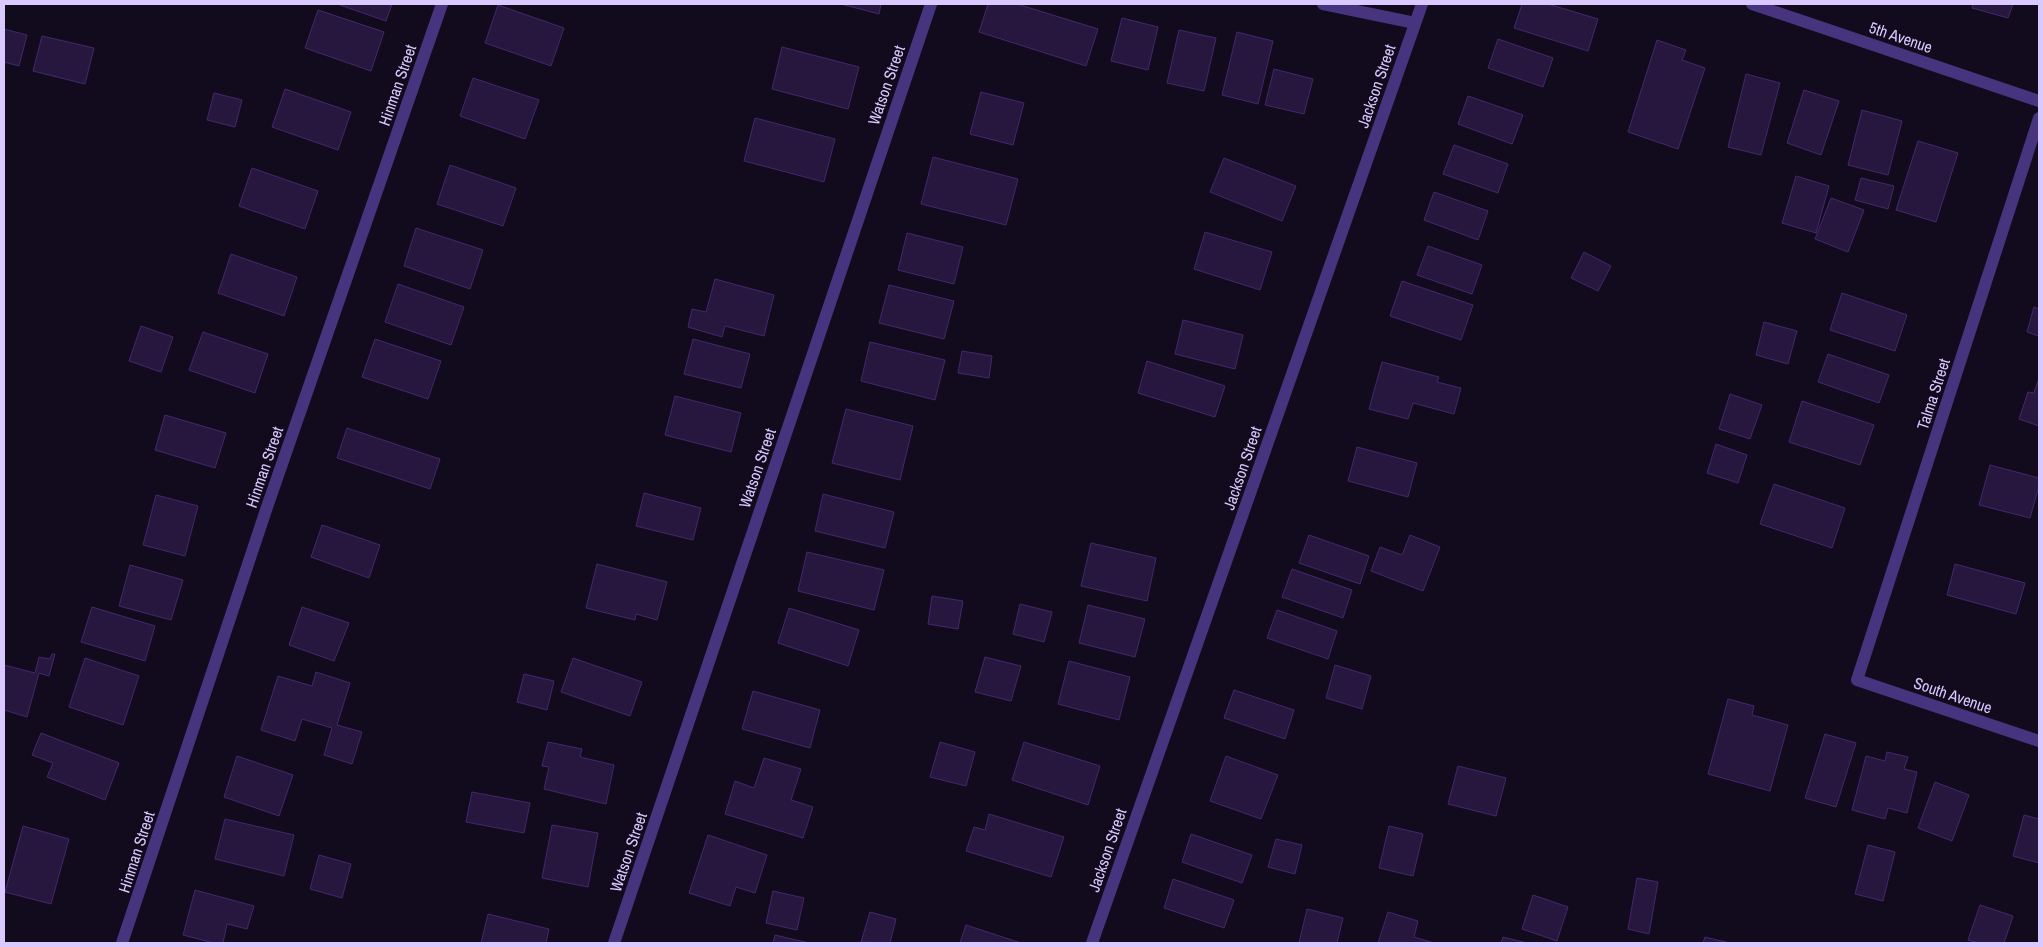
<svg xmlns="http://www.w3.org/2000/svg" width="2043" height="947" font-family="'Archivo Narrow',sans-serif">
<rect width="100%" height="100%" fill="#120b1e"/>
<g fill="#27173f" stroke="#43286c">
<polygon points="337,4 392,4 386,21"/>
<polygon points="841,4 881,4 879,14"/>
<polygon points="988,4 1017,4 1098,29 1086,66 979,32"/>
<polygon points="1522,4 1548,4 1598,19 1588,51 1514,28"/>
<polygon points="1973,4 2013,4 2008,18 1972,8"/>
<polygon points="498,5 564,28 551,66 485,43"/>
<polygon points="318,10 384,32 371,71 305,48"/>
<polygon points="1122,18 1158,27 1148,70 1111,61"/>
<polygon points="4,29 27,35 19,66 4,62"/>
<polygon points="1179,30 1216,38 1204,91 1167,83"/>
<polygon points="1237,32 1273,41 1258,104 1222,95"/>
<polygon points="42,36 94,48 85,84 33,71"/>
<polygon points="1498,39 1553,58 1543,87 1488,68"/>
<polygon points="1657,40 1686,50 1682,60 1705,68 1678,149 1628,132"/>
<polygon points="782,47 859,67 848,109 772,89"/>
<polygon points="1274,69 1313,79 1304,114 1265,105"/>
<polygon points="1746,74 1780,83 1761,155 1728,147"/>
<polygon points="473,78 539,100 525,139 460,116"/>
<polygon points="285,89 351,112 338,150 272,127"/>
<polygon points="1804,90 1839,101 1821,155 1787,143"/>
<polygon points="981,92 1024,103 1013,145 970,134"/>
<polygon points="214,93 242,100 235,127 207,120"/>
<polygon points="1468,96 1523,115 1512,144 1458,124"/>
<polygon points="1862,110 1902,121 1888,175 1848,165"/>
<polygon points="755,118 835,139 824,182 744,161"/>
<polygon points="1918,141 1958,153 1936,222 1896,210"/>
<polygon points="1454,145 1508,164 1498,193 1443,174"/>
<polygon points="933,157 1018,179 1006,225 921,204"/>
<polygon points="1224,158 1296,186 1282,221 1210,192"/>
<polygon points="450,165 516,188 503,226 437,204"/>
<polygon points="252,168 318,191 305,229 239,206"/>
<polygon points="1796,176 1829,186 1816,233 1782,223"/>
<polygon points="1861,178 1894,186 1888,209 1855,200"/>
<polygon points="1434,192 1488,211 1478,240 1424,220"/>
<polygon points="1831,198 1864,210 1848,252 1815,239"/>
<polygon points="416,228 483,250 470,289 404,266"/>
<polygon points="1205,232 1272,252 1260,290 1194,269"/>
<polygon points="907,233 963,247 954,284 898,270"/>
<polygon points="1428,246 1482,265 1472,294 1417,275"/>
<polygon points="1584,252 1611,266 1598,291 1571,278"/>
<polygon points="231,254 297,277 284,316 218,293"/>
<polygon points="715,279 774,295 764,336 725,326 722,337 688,327 692,309 706,312"/>
<polygon points="1402,281 1473,305 1461,340 1390,316"/>
<polygon points="398,284 464,307 451,345 385,322"/>
<polygon points="889,285 954,301 944,339 879,323"/>
<polygon points="1842,293 1907,315 1895,351 1830,330"/>
<polygon points="2034,307 2039,309 2039,336 2027,332"/>
<polygon points="1183,320 1243,335 1235,369 1175,354"/>
<polygon points="1764,322 1797,331 1788,364 1756,355"/>
<polygon points="141,326 173,337 161,372 129,361"/>
<polygon points="203,332 268,354 255,393 189,370"/>
<polygon points="375,339 441,361 428,399 362,377"/>
<polygon points="693,339 750,354 741,388 684,374"/>
<polygon points="870,342 945,360 935,400 861,381"/>
<polygon points="962,351 992,356 989,378 958,373"/>
<polygon points="1828,354 1889,375 1879,403 1818,382"/>
<polygon points="1147,361 1225,386 1215,417 1138,393"/>
<polygon points="1382,362 1439,377 1437,382 1461,388 1454,414 1413,403 1408,419 1369,409"/>
<polygon points="2039,378 2039,426 2019,419 2028,392 2034,393"/>
<polygon points="1730,394 1762,405 1750,439 1719,429"/>
<polygon points="675,396 741,413 731,452 665,435"/>
<polygon points="1802,401 1874,425 1860,465 1789,442"/>
<polygon points="846,409 913,426 900,480 832,463"/>
<polygon points="165,415 226,433 215,468 155,450"/>
<polygon points="347,428 440,459 430,489 337,458"/>
<polygon points="1716,444 1747,455 1738,483 1707,473"/>
<polygon points="1357,447 1417,463 1408,497 1348,481"/>
<polygon points="1990,465 2039,478 2039,486 2030,518 1979,505"/>
<polygon points="1774,484 1845,508 1832,548 1760,524"/>
<polygon points="644,493 701,508 693,540 636,526"/>
<polygon points="823,494 894,512 885,548 815,531"/>
<polygon points="156,495 198,506 185,556 143,545"/>
<polygon points="322,525 380,545 369,578 311,557"/>
<polygon points="1309,535 1369,556 1360,584 1299,563"/>
<polygon points="1410,535 1440,547 1423,591 1371,571 1380,547 1402,555"/>
<polygon points="1091,543 1156,558 1147,601 1081,586"/>
<polygon points="807,552 884,570 874,610 798,591"/>
<polygon points="597,564 667,582 657,620 636,614 635,620 586,608"/>
<polygon points="1955,564 2025,583 2016,614 1947,595"/>
<polygon points="130,565 183,580 171,620 119,606"/>
<polygon points="1292,569 1352,590 1343,618 1282,597"/>
<polygon points="932,596 963,601 958,629 928,624"/>
<polygon points="1020,604 1052,612 1044,642 1013,634"/>
<polygon points="1088,605 1145,619 1135,657 1079,643"/>
<polygon points="92,607 155,626 145,661 81,642"/>
<polygon points="302,607 349,623 334,661 289,645"/>
<polygon points="789,608 859,630 848,666 778,643"/>
<polygon points="1277,610 1337,631 1328,659 1267,638"/>
<polygon points="52,654 55,654 49,676 39,673 27,717 4,710 4,665 35,673 39,657 50,659"/>
<polygon points="985,657 1021,666 1011,701 975,692"/>
<polygon points="85,658 139,676 123,725 69,707"/>
<polygon points="573,658 642,682 630,716 561,692"/>
<polygon points="1069,661 1130,677 1119,720 1058,704"/>
<polygon points="1335,665 1371,676 1362,709 1326,698"/>
<polygon points="316,672 350,683 337,725 362,732 352,764 324,755 332,728 302,719 295,741 261,730 278,676 312,686"/>
<polygon points="524,674 554,681 547,710 517,702"/>
<polygon points="1234,690 1294,710 1285,739 1224,718"/>
<polygon points="753,691 820,710 810,748 742,729"/>
<polygon points="1728,699 1754,706 1752,715 1788,725 1770,791 1708,774"/>
<polygon points="41,733 119,763 105,800 47,777 53,763 32,755"/>
<polygon points="1825,734 1856,743 1836,807 1805,798"/>
<polygon points="548,742 582,749 580,757 614,765 606,804 544,789 549,767 542,766"/>
<polygon points="940,742 975,752 966,786 930,777"/>
<polygon points="1024,742 1100,766 1088,805 1012,780"/>
<polygon points="1887,752 1908,757 1904,769 1917,772 1907,813 1888,808 1885,819 1852,810 1866,756 1885,761"/>
<polygon points="237,756 293,775 279,816 224,797"/>
<polygon points="1226,756 1278,775 1261,819 1210,801"/>
<polygon points="764,758 801,769 791,800 813,807 803,838 725,814 735,781 754,788"/>
<polygon points="1458,766 1506,778 1496,816 1448,804"/>
<polygon points="1935,782 1969,795 1952,841 1918,828"/>
<polygon points="472,792 530,803 524,833 466,822"/>
<polygon points="989,814 1064,837 1051,877 966,851 974,827 985,830"/>
<polygon points="2024,815 2039,819 2039,863 2013,856"/>
<polygon points="225,819 294,835 284,876 215,859"/>
<polygon points="552,825 598,833 588,887 542,878"/>
<polygon points="23,826 69,839 51,904 5,892"/>
<polygon points="1389,826 1423,834 1413,876 1379,868"/>
<polygon points="1191,834 1252,855 1242,883 1182,862"/>
<polygon points="708,835 767,855 755,893 736,887 730,906 689,893"/>
<polygon points="1276,839 1302,845 1295,874 1268,867"/>
<polygon points="1868,845 1895,852 1883,901 1855,894"/>
<polygon points="319,855 351,864 342,898 310,889"/>
<polygon points="1637,878 1658,882 1649,934 1628,929"/>
<polygon points="1173,879 1234,900 1224,928 1164,908"/>
<polygon points="195,890 254,906 247,929 227,924 223,943 214,943 183,935"/>
<polygon points="773,891 804,898 797,930 766,923"/>
<polygon points="1533,895 1568,907 1557,941 1522,929"/>
<polygon points="1980,905 2013,916 2004,943 1978,943 1968,940"/>
<polygon points="1307,909 1343,918 1337,943 1299,943"/>
<polygon points="870,912 896,919 890,943 861,942"/>
<polygon points="1388,912 1418,921 1414,937 1434,943 1378,943"/>
<polygon points="488,914 549,929 546,943 481,943"/>
<polygon points="966,925 1021,943 960,943"/>
<polygon points="775,935 809,943 773,943"/>
<polygon points="1503,937 1527,943 1501,943"/>
<polygon points="1705,937 1730,943 1703,943"/>
</g>
<g fill="none" stroke-linecap="round" stroke-linejoin="round">
<g stroke="#46357e" stroke-width="12">
<polyline points="1323,4 1415,23"/>
<polyline points="1752,4 2039,101"/>
<polyline points="2039,118 1857,680 2039,741"/>
<polyline points="122,943 266,510 442,4"/>
<polyline points="614,943 931,4"/>
<polyline points="1092,943 1422,4"/>
</g>
</g>
<g text-anchor="middle" stroke-width="4.5" stroke-linejoin="round" paint-order="stroke">
<g font-size="16" fill="#d9c9ff" stroke="#120b1e">
<text transform="translate(1901 37) rotate(19)" y="6">5th Avenue</text>
<text transform="translate(397 85) rotate(-71)" y="6">Hinman Street</text>
<text transform="translate(886 85) rotate(-71)" y="6">Watson Street</text>
<text transform="translate(1376 86) rotate(-71)" y="6">Jackson Street</text>
<text transform="translate(1933 394) rotate(-72)" y="6">Talma Street</text>
<text transform="translate(264 467) rotate(-71)" y="6">Hinman Street</text>
<text transform="translate(757 468) rotate(-71)" y="6">Watson Street</text>
<text transform="translate(1242 468) rotate(-71)" y="6">Jackson Street</text>
<text transform="translate(1953 695) rotate(19)" y="6">South Avenue</text>
<text transform="translate(1107 850) rotate(-71)" y="6">Jackson Street</text>
<text transform="translate(136 852) rotate(-72)" y="6">Hinman Street</text>
<text transform="translate(628 852) rotate(-71)" y="6">Watson Street</text>
</g>
</g>
<rect width="2043" height="947" fill="none" stroke="#d9c9ff" stroke-width="10"/>
</svg>
